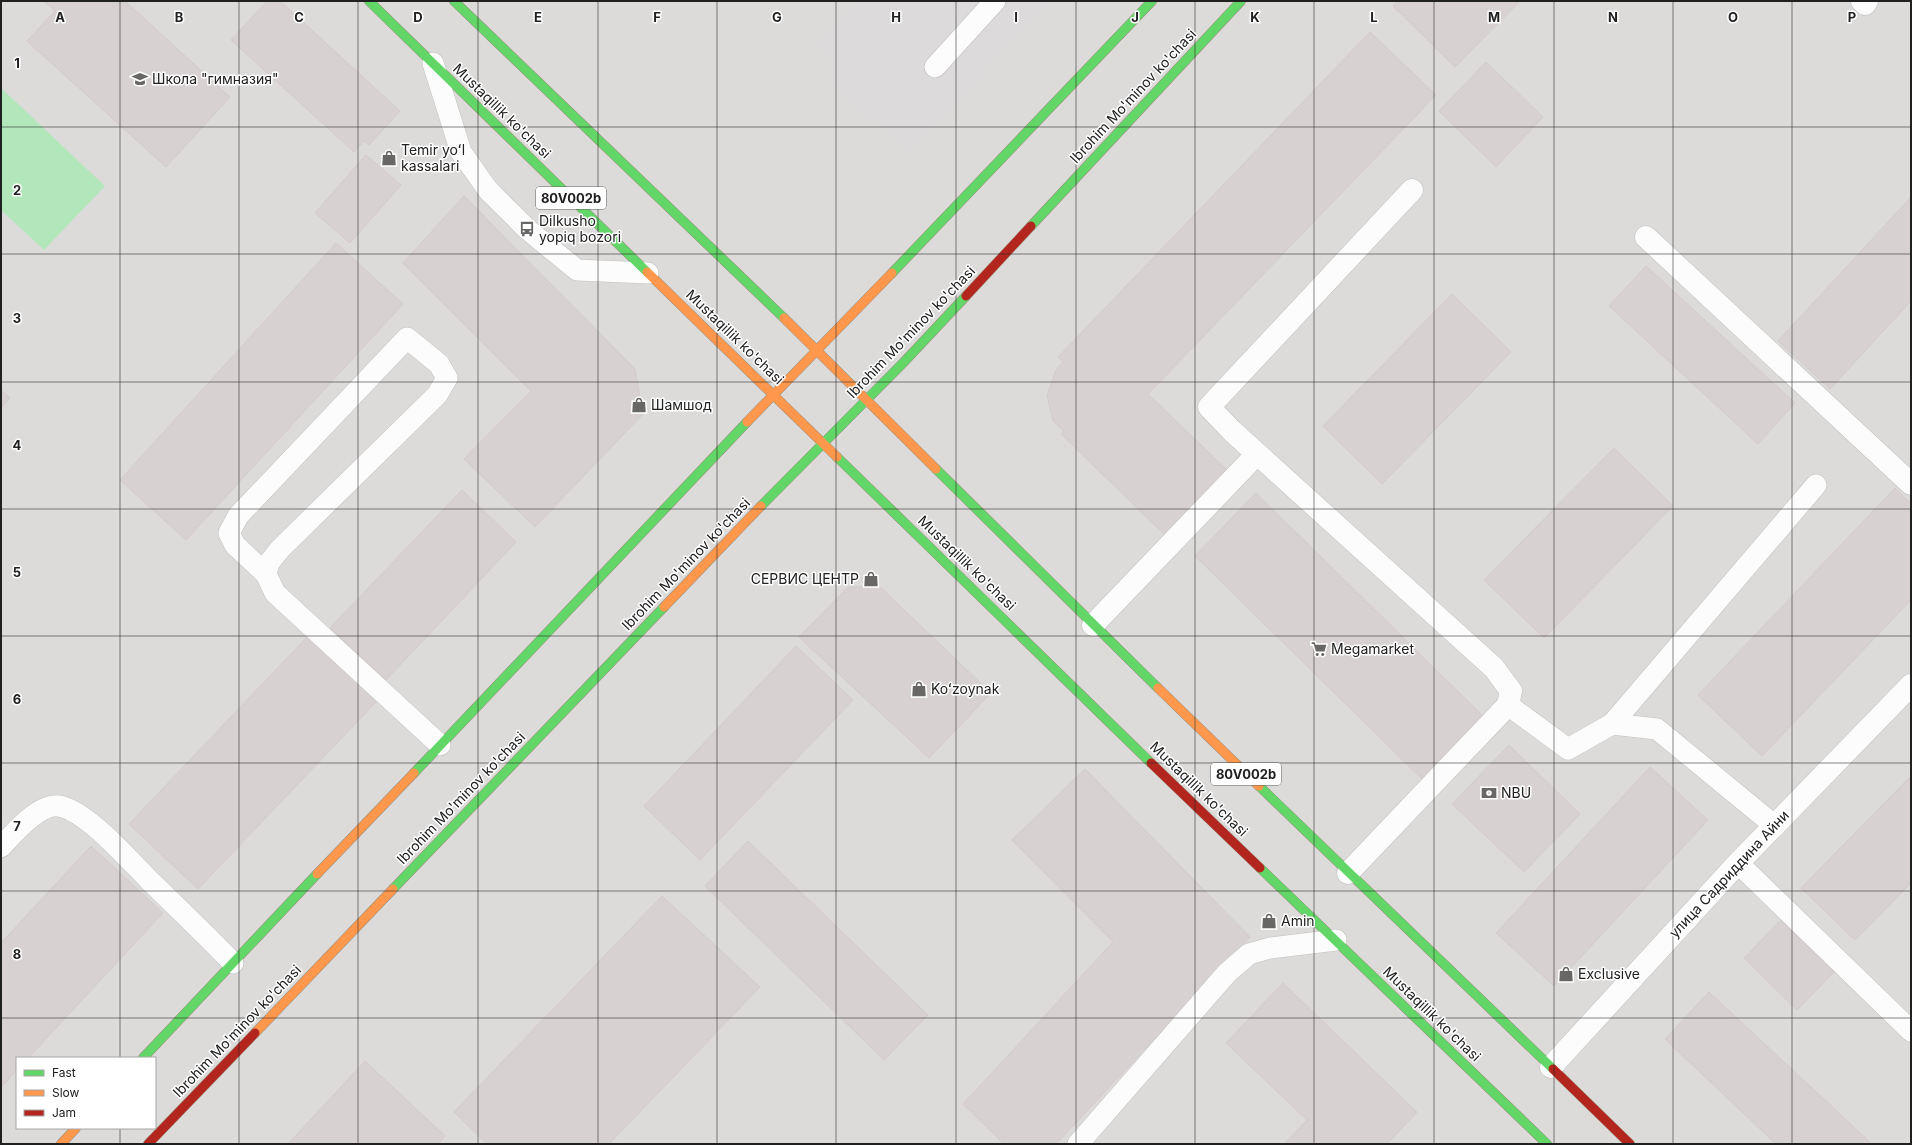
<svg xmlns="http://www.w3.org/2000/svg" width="1912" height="1145" font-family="Inter,sans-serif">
<rect width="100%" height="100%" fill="#eeeae9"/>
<path fill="#dddbda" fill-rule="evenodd" d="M 1,1 L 1911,1 L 1911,1144 L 1,1144 ZM 17,1058 L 155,1058 L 155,1128 L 17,1128 Z"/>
<polygon fill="#b1e7ba" points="1,88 105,186 44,250 1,210"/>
<polygon fill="#dcdada" points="857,1 1054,1 906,153 834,85 833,59 813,42"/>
<g fill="#d7d2d1" stroke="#d2cbca">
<polygon points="44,1 125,1 230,97 166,167 27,41 55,11"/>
<polygon points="267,1 280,1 400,111 369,145 364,141 354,152 231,40"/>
<polygon points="1398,1 1520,1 1455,67 1393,6"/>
<polygon points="1370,32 1436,95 1148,394 1228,471 1165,535 1061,434 1064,431 1053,421 1047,396 1056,370 1063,362 1058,357"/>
<polygon points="1486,62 1543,117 1496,167 1439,111"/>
<polygon points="366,155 401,185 350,243 315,213"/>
<polygon points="464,196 635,369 643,414 535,527 464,459 531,391 403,263"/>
<polygon points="1911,197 1911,301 1830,389 1778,341"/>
<polygon points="336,243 403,304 186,540 120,480"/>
<polygon points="1646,266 1795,403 1758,444 1609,306"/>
<polygon points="1452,294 1511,352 1382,484 1323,426"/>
<polygon points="1,390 10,398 1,408"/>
<polygon points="1614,448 1673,506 1544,638 1484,580"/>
<polygon points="1895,488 1911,504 1911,600 1762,756 1698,695"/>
<polygon points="462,490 516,542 386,680 330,628"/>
<polygon points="1256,493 1484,717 1422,779 1195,556"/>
<polygon points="879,586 991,693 929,758 799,637 848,587"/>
<polygon points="308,636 377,701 198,889 129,824"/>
<polygon points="796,646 853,700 700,860 644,806"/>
<polygon points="1509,745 1580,814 1524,872 1452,804"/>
<polygon points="1650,767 1708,820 1554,986 1496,933"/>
<polygon points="1085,769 1250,937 1056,1144 1004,1144 963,1104 1113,942 1012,840"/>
<polygon points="1911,776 1911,883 1855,940 1801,888"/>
<polygon points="748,841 928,1015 884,1060 705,886"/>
<polygon points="91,846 163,913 28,1058 17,1058 17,1070 1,1087 1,943"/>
<polygon points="662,896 760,987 609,1144 487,1144 454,1112"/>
<polygon points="1781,920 1834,972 1797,1010 1744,958"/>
<polygon points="1283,983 1417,1112 1387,1144 1284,1144 1307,1120 1226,1043"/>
<polygon points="1709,992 1872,1144 1776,1144 1665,1039"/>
<polygon points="365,1061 445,1136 438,1144 288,1144"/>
</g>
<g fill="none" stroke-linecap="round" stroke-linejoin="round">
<defs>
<g id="lane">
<polyline points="433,63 461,152 488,190 527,229 577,270 648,273"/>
<polyline points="935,67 995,1"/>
<polyline points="266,574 235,545 229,533 238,516 407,338 439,364 447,378 437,395 280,549 269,563 266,574 275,593 440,745"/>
<polyline points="1508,705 1568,749 1612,724 1657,729 1775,826"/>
<polyline points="1612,724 1816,485"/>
<path d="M 1,847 C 13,834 39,803 59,806 C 86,810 131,862 150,881 C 178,908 206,935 233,963"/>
<polyline points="1738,863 1911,1031"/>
<polyline points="1078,1144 1227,973 1249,954 1270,948 1336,940"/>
</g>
<g id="street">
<polyline points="1862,1 1865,4 1867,1"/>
<polyline points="1646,237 1911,484"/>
<polyline points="1093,625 1257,454"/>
<polyline points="1348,873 1508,705 1511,691 1494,668 1232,431 1209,407 1412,190"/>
<polyline points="1551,1067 1738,863 1911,685"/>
</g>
<g id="fast">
<polyline points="369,1 647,272"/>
<polyline points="454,1 784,318"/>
<polyline points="1031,226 1241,1"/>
<polyline points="892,273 1152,1"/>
<polyline points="837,457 1151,763"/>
<polyline points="936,469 1158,688"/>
<polyline points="761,506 903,363 966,296"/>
<polyline points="414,773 747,422"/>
<polyline points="1259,786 1553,1069"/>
<polyline points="1260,868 1547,1144"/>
<polyline points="393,889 664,607"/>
<polyline points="143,1058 317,874"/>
</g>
<g id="slow">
<polyline points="647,272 837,457"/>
<polyline points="784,318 936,469"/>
<polyline points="747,422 892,273"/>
<polyline points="664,607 761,506"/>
<polyline points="1158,688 1259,786"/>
<polyline points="317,874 414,773"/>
<polyline points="255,1033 393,889"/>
<polyline points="61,1144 76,1128"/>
</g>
<g id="jam">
<polyline points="966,296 1031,226"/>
<polyline points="1151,763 1260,868"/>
<polyline points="1553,1069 1630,1144"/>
<polyline points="148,1144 255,1033"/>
</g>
</defs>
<use href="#lane" stroke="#c1c0bf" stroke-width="22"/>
<use href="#street" stroke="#c1c0bf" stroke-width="23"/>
<use href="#fast" stroke="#9a907f" stroke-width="10"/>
<use href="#slow" stroke="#9a907f" stroke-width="10"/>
<use href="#jam" stroke="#9a907f" stroke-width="10"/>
<use href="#lane" stroke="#fcfcfc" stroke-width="21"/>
<use href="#street" stroke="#fcfcfc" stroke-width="22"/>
<use href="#fast" stroke="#63d668" stroke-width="9"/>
<use href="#slow" stroke="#ff974d" stroke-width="9"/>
<use href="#jam" stroke="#b3261e" stroke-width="9"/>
</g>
<path fill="none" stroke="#202020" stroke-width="1" stroke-opacity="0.55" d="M 120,1 L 120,1058M 239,1 L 239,1144M 358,1 L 358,1144M 478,1 L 478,1144M 598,1 L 598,1144M 717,1 L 717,1144M 836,1 L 836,1144M 956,1 L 956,1144M 1076,1 L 1076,1144M 1195,1 L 1195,1144M 1314,1 L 1314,1144M 1434,1 L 1434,1144M 1554,1 L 1554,1144M 1673,1 L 1673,1144M 1792,1 L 1792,1144M 1,127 L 1911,127M 1,254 L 1911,254M 1,382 L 1911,382M 1,509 L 1911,509M 1,636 L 1911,636M 1,763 L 1911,763M 1,891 L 1911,891M 1,1018 L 1911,1018M 120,1128 L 120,1144"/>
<defs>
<symbol id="school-bare" viewBox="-9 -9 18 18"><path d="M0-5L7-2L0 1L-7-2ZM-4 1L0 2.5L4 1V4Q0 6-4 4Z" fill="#686766" stroke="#fff" stroke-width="2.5" paint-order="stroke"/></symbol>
<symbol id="shop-bare" viewBox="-9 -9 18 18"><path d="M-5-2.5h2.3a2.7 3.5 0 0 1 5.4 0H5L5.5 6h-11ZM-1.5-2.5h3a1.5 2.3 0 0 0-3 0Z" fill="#686766" stroke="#fff" stroke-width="2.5" paint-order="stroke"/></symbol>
<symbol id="bus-bare" viewBox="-9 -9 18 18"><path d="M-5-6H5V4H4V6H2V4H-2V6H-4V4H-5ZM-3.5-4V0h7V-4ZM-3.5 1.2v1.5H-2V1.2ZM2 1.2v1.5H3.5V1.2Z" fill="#686766" stroke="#fff" stroke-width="2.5" paint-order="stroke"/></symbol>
<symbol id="supermarket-bare" viewBox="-9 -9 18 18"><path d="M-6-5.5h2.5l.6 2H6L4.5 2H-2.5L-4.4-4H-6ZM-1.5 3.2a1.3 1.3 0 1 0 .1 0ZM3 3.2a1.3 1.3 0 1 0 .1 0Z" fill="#686766" stroke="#fff" stroke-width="2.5" paint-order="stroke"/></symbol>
<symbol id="bank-bare" viewBox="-9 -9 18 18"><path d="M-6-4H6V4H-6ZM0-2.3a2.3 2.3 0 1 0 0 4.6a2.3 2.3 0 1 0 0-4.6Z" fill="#686766" stroke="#fff" stroke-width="2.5" paint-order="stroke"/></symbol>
</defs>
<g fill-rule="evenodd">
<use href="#school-bare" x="129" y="68" width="22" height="22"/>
<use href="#shop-bare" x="378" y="147" width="22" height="22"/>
<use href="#bus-bare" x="516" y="218" width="22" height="22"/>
<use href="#shop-bare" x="628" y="394" width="22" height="22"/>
<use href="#shop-bare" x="860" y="568" width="22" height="22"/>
<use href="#supermarket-bare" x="1308" y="638" width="22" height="22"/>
<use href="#shop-bare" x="908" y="678" width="22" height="22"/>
<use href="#bank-bare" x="1478" y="782" width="22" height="22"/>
<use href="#shop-bare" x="1258" y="910" width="22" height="22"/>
<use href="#shop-bare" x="1555" y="963" width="22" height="22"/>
</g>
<g text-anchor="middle" stroke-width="3" stroke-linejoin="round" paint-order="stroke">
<g fill="#fff" stroke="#636363" stroke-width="1">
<rect x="536" y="187" width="70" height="22" rx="3"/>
<rect x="1211" y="763" width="70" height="22" rx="3"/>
</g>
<g font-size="13" font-weight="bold" fill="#202020">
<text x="571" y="203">80V002b</text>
<text x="1246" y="779">80V002b</text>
</g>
<g font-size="14" fill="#202020" stroke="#fff" text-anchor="start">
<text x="152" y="84">Школа "гимназия"</text>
<text x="401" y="155">Temir yoʻl<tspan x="401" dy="16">kassalari</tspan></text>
<text x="539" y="226">Dilkusho<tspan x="539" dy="16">yopiq bozori</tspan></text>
<text x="651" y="410">Шамшод</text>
<text x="859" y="584" text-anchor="end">СЕРВИС ЦЕНТР</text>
<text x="1331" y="654">Megamarket</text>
<text x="931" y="694">Koʻzoynak</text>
<text x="1501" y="798">NBU</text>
<text x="1281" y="926">Amin</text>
<text x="1578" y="979">Exclusive</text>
</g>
<g font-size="14" fill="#202020" stroke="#fff">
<text transform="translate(1133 96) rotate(-47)" y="5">Ibrohim Mo'minov ko'chasi</text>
<text transform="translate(502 111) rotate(44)" y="5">Mustaqillik ko'chasi</text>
<text transform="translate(911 332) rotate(-46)" y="5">Ibrohim Mo'minov ko'chasi</text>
<text transform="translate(735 337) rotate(44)" y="5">Mustaqillik ko'chasi</text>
<text transform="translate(967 563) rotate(44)" y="5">Mustaqillik ko'chasi</text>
<text transform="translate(686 564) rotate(-46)" y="5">Ibrohim Mo'minov ko'chasi</text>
<text transform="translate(1199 789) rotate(44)" y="5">Mustaqillik ko'chasi</text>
<text transform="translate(461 798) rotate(-46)" y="5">Ibrohim Mo'minov ko'chasi</text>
<text transform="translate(1729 874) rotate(-47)" y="5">улица Садриддина Айни</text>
<text transform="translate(1432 1014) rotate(44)" y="5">Mustaqillik ko'chasi</text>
<text transform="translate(237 1031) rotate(-46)" y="5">Ibrohim Mo'minov ko'chasi</text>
</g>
</g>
<g font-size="13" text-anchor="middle" font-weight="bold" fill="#202020" stroke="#fff" stroke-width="3" stroke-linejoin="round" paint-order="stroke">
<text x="60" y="22">A</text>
<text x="179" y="22">B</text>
<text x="299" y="22">C</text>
<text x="418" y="22">D</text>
<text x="538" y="22">E</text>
<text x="657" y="22">F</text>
<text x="777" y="22">G</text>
<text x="896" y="22">H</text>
<text x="1016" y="22">I</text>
<text x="1135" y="22">J</text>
<text x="1255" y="22">K</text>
<text x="1374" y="22">L</text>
<text x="1494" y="22">M</text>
<text x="1613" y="22">N</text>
<text x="1733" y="22">O</text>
<text x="1852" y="22">P</text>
<text x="17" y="68">1</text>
<text x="17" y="195">2</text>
<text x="17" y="323">3</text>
<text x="17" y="450">4</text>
<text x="17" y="577">5</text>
<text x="17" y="704">6</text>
<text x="17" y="831">7</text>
<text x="17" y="959">8</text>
</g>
<rect width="1912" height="1145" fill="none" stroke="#202020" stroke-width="4"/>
<rect x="16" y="1057" width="140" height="72" fill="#ffffff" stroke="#a6a6a6"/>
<rect x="24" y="1070" width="20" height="6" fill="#63d668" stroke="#a6a6a6"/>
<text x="52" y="1077" font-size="12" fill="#202020">Fast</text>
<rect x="24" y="1090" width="20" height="6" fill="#ff974d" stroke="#a6a6a6"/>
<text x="52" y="1097" font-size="12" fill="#202020">Slow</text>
<rect x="24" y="1110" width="20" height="6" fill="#b3261e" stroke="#a6a6a6"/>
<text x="52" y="1117" font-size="12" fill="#202020">Jam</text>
</svg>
